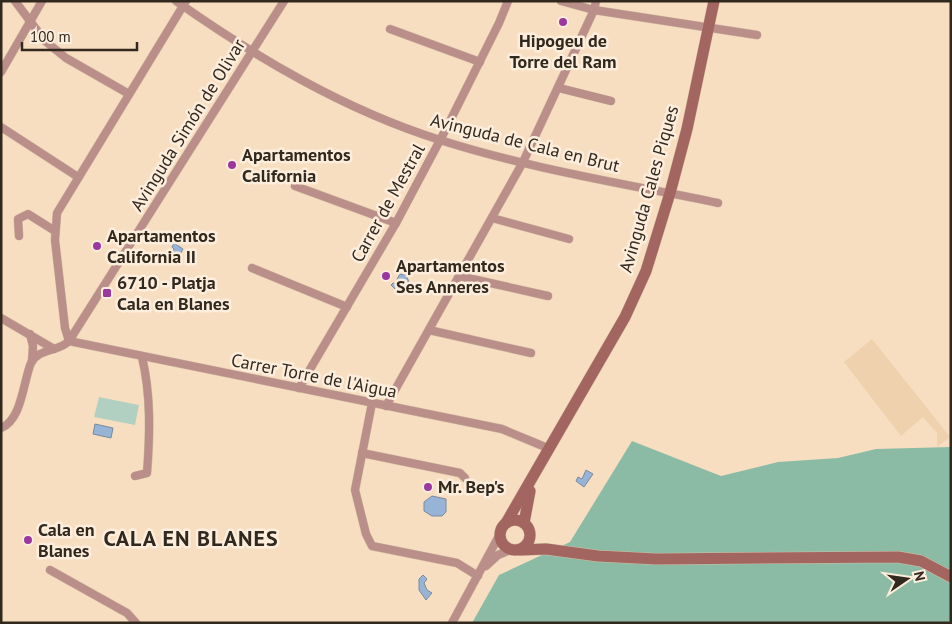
<svg xmlns="http://www.w3.org/2000/svg" width="952" height="624" font-family="'PT Sans',sans-serif">
<rect width="100%" height="100%" fill="#f8dec1"/>
<polygon fill="#efd1ae" points="872,339 950,437 937,447 937,433 923,417 901,436 844,362"/>
<polygon fill="#b1d0c1" points="99,397 139,405 135,425 94,417"/>
<polygon fill="#8cbba5" points="632,441 721,476 778,462 838,458 876,449 951,447 951,623 472,623 499,575 570,542"/>
<g fill="#97b4d6" stroke="#798a9f">
<polygon points="174,243 183,249 176,262 169,257 174,249 172,247"/>
<polygon points="400,274 406,275 409,282 405,289 397,291 391,285 393,283 399,284 397,279"/>
<polygon points="95,424 113,428 111,438 93,434"/>
<polygon points="586,470 593,474 584,487 576,481 578,477 582,479"/>
<polygon points="432,496 446,499 446,512 442,516 432,516 424,511 424,502"/>
<polygon points="423,575 427,579 424,583 427,590 432,593 426,600 419,590 419,579"/>
</g>
<g fill="none" stroke-linecap="round" stroke-linejoin="round">
<defs>
<g id="street">
<polyline points="15,1 45,41 66,58 129,94"/>
<path d="M 176,1 C 257,58 345,110 440,140 C 531,169 626,184 718,203"/>
<polyline points="561,1 594,10 757,35"/>
<polyline points="390,29 480,62"/>
<polyline points="1,72 42,1"/>
<polyline points="559,88 611,101"/>
<polyline points="1,127 78,177"/>
<polyline points="295,186 396,223"/>
<polyline points="492,218 569,239"/>
<polyline points="19,236 18,219 28,214 55,231"/>
<polyline points="252,268 347,307"/>
<polyline points="459,276 548,296"/>
<polyline points="1,318 54,349"/>
<polyline points="429,330 531,353"/>
<polyline points="30,334 33,346 32,361"/>
<polyline points="69,341 502,429 550,449"/>
<polyline points="69,341 65,328 55,240 57,213 186,1"/>
<polyline points="299,388 396,223 447,127 499,23 508,1"/>
<polyline points="372,403 355,490 366,534 372,546 457,563 478,576"/>
<polyline points="386,406 523,162 594,10 596,1"/>
<path d="M 1,428 C 22,420 23,382 31,363 C 38,348 59,352 69,341 L 284,1"/>
<polyline points="362,453 460,473 465,478"/>
<path d="M 135,476 L 147,473 C 150,434 151,395 142,357"/>
<polyline points="486,566 498,555 510,550"/>
<polyline points="50,570 127,613 136,623"/>
<polyline points="452,623 500,534"/>
</g>
<g id="secondary">
<circle cx="515" cy="535" r="15"/>
<polyline points="506,523 625,317 646,271 670,193 687,129 714,1"/>
<polyline points="524,523 530,491"/>
<polyline points="520,550 546,549 598,556 656,559 898,557 921,561 951,577"/>
</g>
</defs>
<use href="#street" stroke="#d4bda4" stroke-width="9"/>
<use href="#secondary" stroke="#d4bda4" stroke-width="12"/>
<use href="#street" stroke="#ba8f8a" stroke-width="8"/>
<use href="#secondary" stroke="#a36560" stroke-width="11"/>
</g>
<g fill="#9b389f" stroke="#fdeddc" stroke-width="2">
<circle cx="563" cy="22" r="5"/>
<circle cx="232" cy="165" r="5"/>
<circle cx="97" cy="246" r="5"/>
<circle cx="386" cy="276" r="5"/>
<rect x="102" y="288" width="10" height="10" rx="2.5"/>
<circle cx="428" cy="487" r="5"/>
<circle cx="28" cy="540" r="5"/>
</g>
<g text-anchor="middle" stroke-width="5" stroke-linejoin="round" paint-order="stroke">
<g font-size="18" font-weight="bold" fill="#32291e" stroke="#fdeddc" text-anchor="start">
<text x="563" y="47" text-anchor="middle">Hipogeu de<tspan x="563" dy="21">Torre del Ram</tspan></text>
<text x="242" y="161">Apartamentos<tspan x="242" dy="21">California</tspan></text>
<text x="107" y="242">Apartamentos<tspan x="107" dy="21">California II</tspan></text>
<text x="396" y="272">Apartamentos<tspan x="396" dy="21">Ses Anneres</tspan></text>
<text x="117" y="289">6710 - Platja<tspan x="117" dy="21">Cala en Blanes</tspan></text>
<text x="438" y="493">Mr. Bep's</text>
<text x="38" y="536">Cala en<tspan x="38" dy="21">Blanes</tspan></text>
</g>
<g font-size="18" fill="#32291e" stroke="#fdeddc">
<text transform="translate(188 125) rotate(-58)" y="6">Avinguda Simón de Olivar</text>
<text transform="translate(525 143) rotate(14)" y="6">Avinguda de Cala en Brut</text>
<text transform="translate(649 189) rotate(-74)" y="6">Avinguda Cales Piques</text>
<text transform="translate(388 203) rotate(-61)" y="6">Carrer de Mestral</text>
<text transform="translate(314 376) rotate(11)" y="6">Carrer Torre de l'Aigua</text>
</g>
<g font-size="22" font-weight="bold" letter-spacing="1" fill="#32291e" stroke="#fdeddc">
<text x="191" y="546">CALA EN BLANES</text>
</g>
</g>
<rect width="952" height="624" fill="none" stroke="#32291e" stroke-width="5"/>
<g transform="translate(907 579) rotate(77)" stroke="#fdeddc" stroke-width="4" paint-order="stroke">
<path d="M0-4L9 19L0 12L-9 19Z" fill="#32291e"/>
<text y="-8" font-size="14" font-weight="bold" text-anchor="middle" fill="#32291e">N</text>
</g>
<path d="M22 42v8h115v-8" fill="none" stroke="#32291e" stroke-width="2.5"/>
<text x="30" y="42" font-size="15" fill="#32291e" stroke="#fdeddc" stroke-width="4" paint-order="stroke">100 m</text>
</svg>
